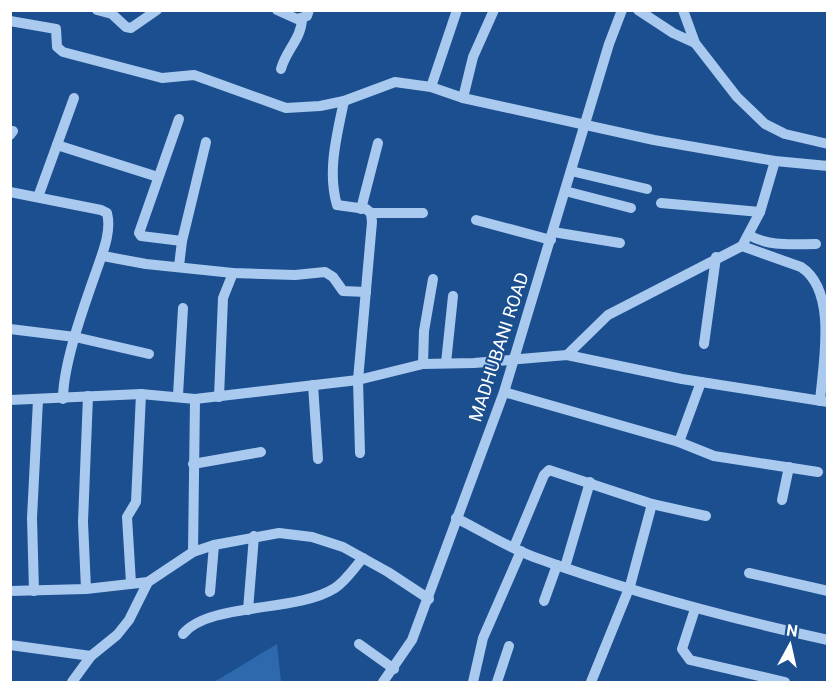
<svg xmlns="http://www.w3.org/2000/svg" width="838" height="693" font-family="Roboto,sans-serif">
<rect width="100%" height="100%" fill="#1b4f8f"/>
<polygon fill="#2e69ad" points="277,644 281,682 214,682"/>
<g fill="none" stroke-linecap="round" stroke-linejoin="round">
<g stroke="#a9c9ee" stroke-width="10">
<polyline points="97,10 112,14 126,27 131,28 157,10"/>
<polyline points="277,10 297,19 307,16 309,10"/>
<polyline points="638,10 673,33 695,43"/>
<polyline points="683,10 695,43 737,97 765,124 785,134 828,144"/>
<polyline points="10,21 56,29 57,47 63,52 162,78 194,75 286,108 320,106 344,101 395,82 431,87 463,98 654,140 775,161 828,166"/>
<path d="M 281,69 C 286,50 302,38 302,18"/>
<polyline points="431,87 457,10"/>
<polyline points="463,98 473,57 494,10"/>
<path d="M 344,101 C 337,135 327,171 337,205 L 366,209 L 371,213 L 372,222 L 358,380 L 360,453"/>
<polyline points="179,119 139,233 141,236 182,241"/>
<polyline points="10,135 13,131"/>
<polyline points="57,145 158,177"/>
<polyline points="571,171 647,189"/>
<polyline points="565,191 631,208"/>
<path d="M 10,192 L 101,210 L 107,213 C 112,232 102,254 96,272 C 84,306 63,364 63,399"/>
<polyline points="38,197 74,98"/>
<polyline points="661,203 760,212"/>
<polyline points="361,209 378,143"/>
<polyline points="371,213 423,213"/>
<polyline points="476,220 551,240"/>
<polyline points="553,232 620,243"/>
<path d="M 749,235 C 769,247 793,244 816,244"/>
<path d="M 742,246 L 801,267 C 838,291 823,364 820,401"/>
<polyline points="103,256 146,264 233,273 295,275 325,272 333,277 343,291 366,292"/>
<polyline points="179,266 182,241 206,142"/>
<polyline points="10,329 75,337 149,354"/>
<polyline points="704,344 716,257"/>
<polyline points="567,355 608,315 742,246 760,212 775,161"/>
<polyline points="446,363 453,296"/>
<polyline points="423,364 424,331 433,279"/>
<polyline points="313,385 318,459"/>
<polyline points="504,392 679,442 714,456 818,472"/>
<polyline points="178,395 183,308"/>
<polyline points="219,397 223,298 233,273"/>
<polyline points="10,400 141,394 195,399 358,380 423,364 474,363 567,355 682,379 828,402"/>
<polyline points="679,442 701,382"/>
<polyline points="193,464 261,452"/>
<polyline points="782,500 789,467"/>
<path d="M 456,518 C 482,531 507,547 534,557 C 630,592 728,618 828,640"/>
<polyline points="514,547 544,475 549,470 652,504 706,516"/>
<polyline points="193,552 195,399"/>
<polyline points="565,567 590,482"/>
<polyline points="749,573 828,591"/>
<polyline points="131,583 127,517 136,502 141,394"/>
<polyline points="86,589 83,522 88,396"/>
<polyline points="10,591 86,589 148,582 193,552 214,545 279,533 312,537 343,547 388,572 429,599"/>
<polyline points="34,591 32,518 38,400"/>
<polyline points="210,592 214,545"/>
<polyline points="544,601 557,565"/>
<polyline points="695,609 682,649 690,660 785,682"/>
<polyline points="248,610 254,536"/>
<path d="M 183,634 C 209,602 296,613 335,588 C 346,581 354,568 363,558"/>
<polyline points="359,644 394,669"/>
<polyline points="10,645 91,656"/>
<polyline points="72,682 91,656 117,635 129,620 148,582"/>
<polyline points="383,682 412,640 504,392 609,44 622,10"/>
<polyline points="473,682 483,638 521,551"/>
<polyline points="497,682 509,646"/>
<polyline points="591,682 630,586 652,504"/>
</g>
</g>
<g text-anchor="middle" stroke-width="4.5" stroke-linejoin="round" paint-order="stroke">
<g font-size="18" fill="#fff" stroke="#1b4f8f">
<text transform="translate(499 347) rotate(-72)" y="6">MADHUBANI ROAD</text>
</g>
</g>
<rect width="838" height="693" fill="none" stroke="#ffffff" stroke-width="24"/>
<g transform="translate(790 645) rotate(8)" stroke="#1b4f8f" stroke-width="4.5" paint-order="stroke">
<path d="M0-4.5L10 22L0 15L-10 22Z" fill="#ffffff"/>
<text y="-9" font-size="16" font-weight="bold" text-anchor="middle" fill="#ffffff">N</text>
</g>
</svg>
